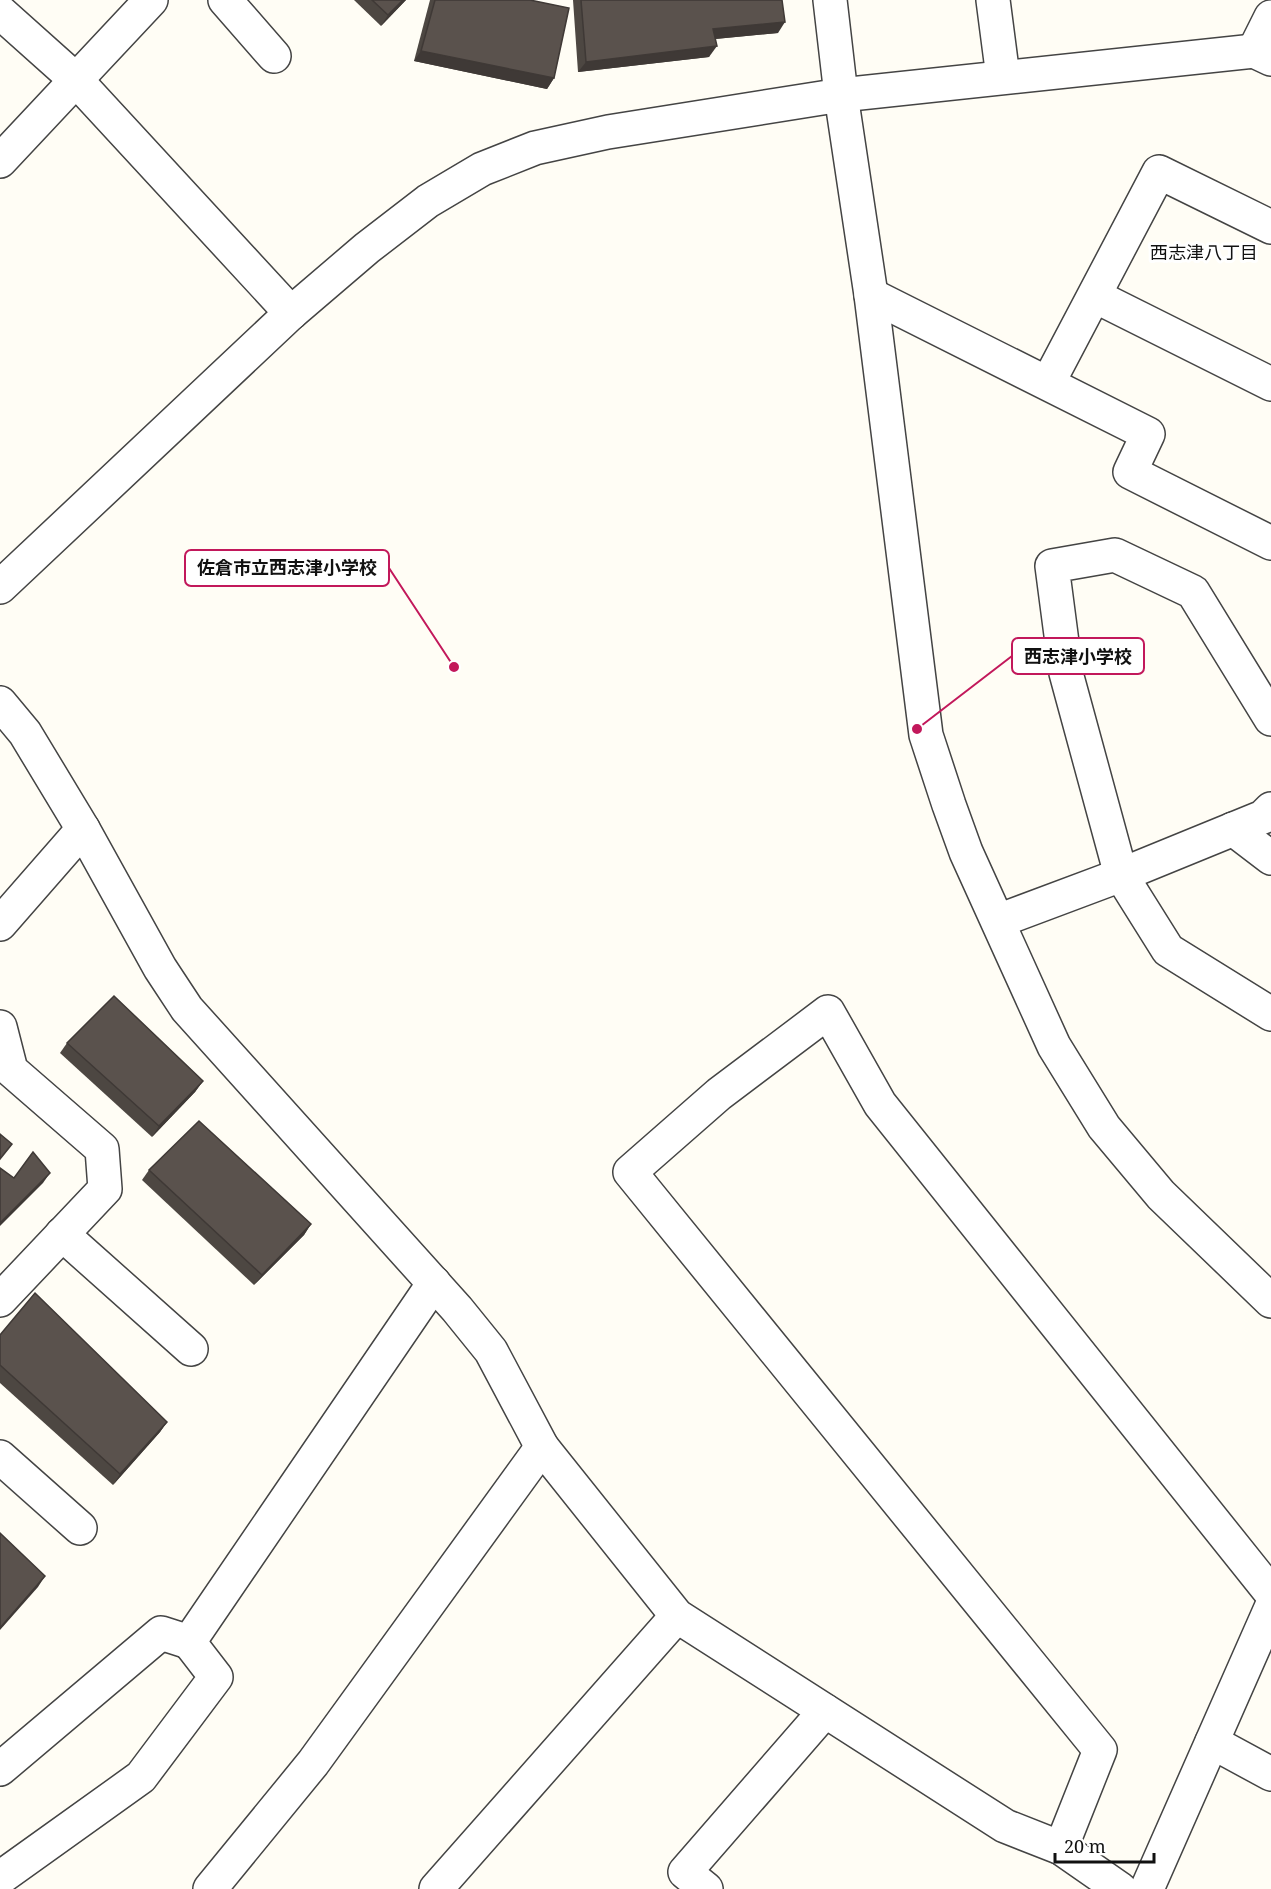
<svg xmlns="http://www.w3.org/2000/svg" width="1271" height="1889" font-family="'Noto Serif','Noto Sans JP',serif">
<rect width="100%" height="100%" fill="#fffdf5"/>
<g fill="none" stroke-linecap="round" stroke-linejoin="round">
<defs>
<g id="minor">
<polyline points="225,0 274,56"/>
<polyline points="830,0 841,95 871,295 926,735 949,805 966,852 1054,1046 1104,1127 1161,1195 1271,1301"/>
<polyline points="993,0 1003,77"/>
<polyline points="0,12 76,80 291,313"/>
<polyline points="1254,51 1271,17"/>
<polyline points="0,161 151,0"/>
<polyline points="871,295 1148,434 1130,472 1271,543"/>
<polyline points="1095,296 1271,384"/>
<polyline points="1048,383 1159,172 1271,227"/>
<polyline points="0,587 291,313 367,248 428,201 482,169 535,148 608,132 841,95 1254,51 1271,59"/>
<polyline points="0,703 25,733 83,829 160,968 187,1009 457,1309 491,1351 542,1447 677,1616 1005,1826 1061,1848 1120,1889"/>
<polyline points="1271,719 1193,592 1115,555 1052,566 1066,673 1121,875 1168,950 1271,1014"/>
<polyline points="1233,829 1271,858"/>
<polyline points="998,921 1121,875 1263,817 1271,809"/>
<polyline points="0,924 83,829"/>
<polyline points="0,1027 11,1070 102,1149 105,1189 0,1300"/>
<polyline points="62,1234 191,1349"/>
<polyline points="0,1457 80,1528"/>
<polyline points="1212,1742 1271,1774"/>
<polyline points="0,1769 161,1633 189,1642 434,1283"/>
<polyline points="1061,1848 1100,1750 630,1172 719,1094 828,1012 880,1104 1271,1593"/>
<polyline points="0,1878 141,1777 216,1677 189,1642"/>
<polyline points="210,1889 313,1763 542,1447"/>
<polyline points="436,1889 677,1616"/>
<polyline points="706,1889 685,1872 825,1711"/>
<polyline points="1147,1889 1271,1608"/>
</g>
</defs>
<use href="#minor" stroke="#444" stroke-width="36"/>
<use href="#minor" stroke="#fff" stroke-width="33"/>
</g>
<g fill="#4d4742">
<polygon points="354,0 406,0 381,26"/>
<polygon points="430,0 530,0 554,78 547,89 414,61"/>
<polygon points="573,0 782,0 778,33 715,39 709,57 578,72"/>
<polygon points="67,1043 203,1081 195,1092 152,1137 60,1053"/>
<polygon points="149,1170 311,1224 304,1235 254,1285 142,1180"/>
<polygon points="0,1335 167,1422 160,1432 113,1485 0,1383"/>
</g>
<g fill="#3f3936">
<polygon points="403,0 406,0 381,26 388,15"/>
<polygon points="785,22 778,33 705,40 713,29"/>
<polygon points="717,46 709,57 578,72 586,62"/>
<polygon points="421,51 554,78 547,89 414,61"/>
<polygon points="203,1081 195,1092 152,1137 159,1126"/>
<polygon points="50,1173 43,1183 0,1226 0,1223"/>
<polygon points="311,1224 304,1235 254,1285 262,1275"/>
<polygon points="167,1422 160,1432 113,1485 120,1474"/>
<polygon points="45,1576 38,1587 0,1630 0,1628"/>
</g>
<g fill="#5a524d" stroke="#3f3936" stroke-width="1.5">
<polygon points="372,0 403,0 388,15"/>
<polygon points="435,0 530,0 569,8 554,78 421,51"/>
<polygon points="581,0 782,0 785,22 713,29 717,46 586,62"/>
<polygon points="114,996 203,1081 159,1126 67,1043"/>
<polygon points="199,1121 311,1224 262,1275 149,1170"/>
<polygon points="0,1134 12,1144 0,1159"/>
<polygon points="33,1152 50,1173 0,1223 0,1168 14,1178"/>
<polygon points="35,1293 167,1422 120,1474 0,1365 0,1335"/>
<polygon points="0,1533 45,1576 0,1628"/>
</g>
<g text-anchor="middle" stroke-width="6" stroke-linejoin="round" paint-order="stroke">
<g font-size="18" fill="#111" stroke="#fff">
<text x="1204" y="259">西志津八丁目</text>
</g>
</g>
<path fill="none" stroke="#c2185b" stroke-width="2" d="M454 667L389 568M917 729L1012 656"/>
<g fill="#c2185b" stroke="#fff" stroke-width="2">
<circle cx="454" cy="667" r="6"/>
<circle cx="917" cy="729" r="6"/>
</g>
<g fill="#fff" stroke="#c2185b" stroke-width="2">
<rect x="185" y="550" width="204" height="36" rx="6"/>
<rect x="1012" y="638" width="132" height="36" rx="6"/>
</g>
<g font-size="18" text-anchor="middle" font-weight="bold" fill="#111">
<text x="287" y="574">佐倉市立西志津小学校</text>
<text x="1078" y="663">西志津小学校</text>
</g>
<path d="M1055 1853v9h99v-9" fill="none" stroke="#111111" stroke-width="3"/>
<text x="1064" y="1853" font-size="18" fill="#111111" stroke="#ffffff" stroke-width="4.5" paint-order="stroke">20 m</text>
</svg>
